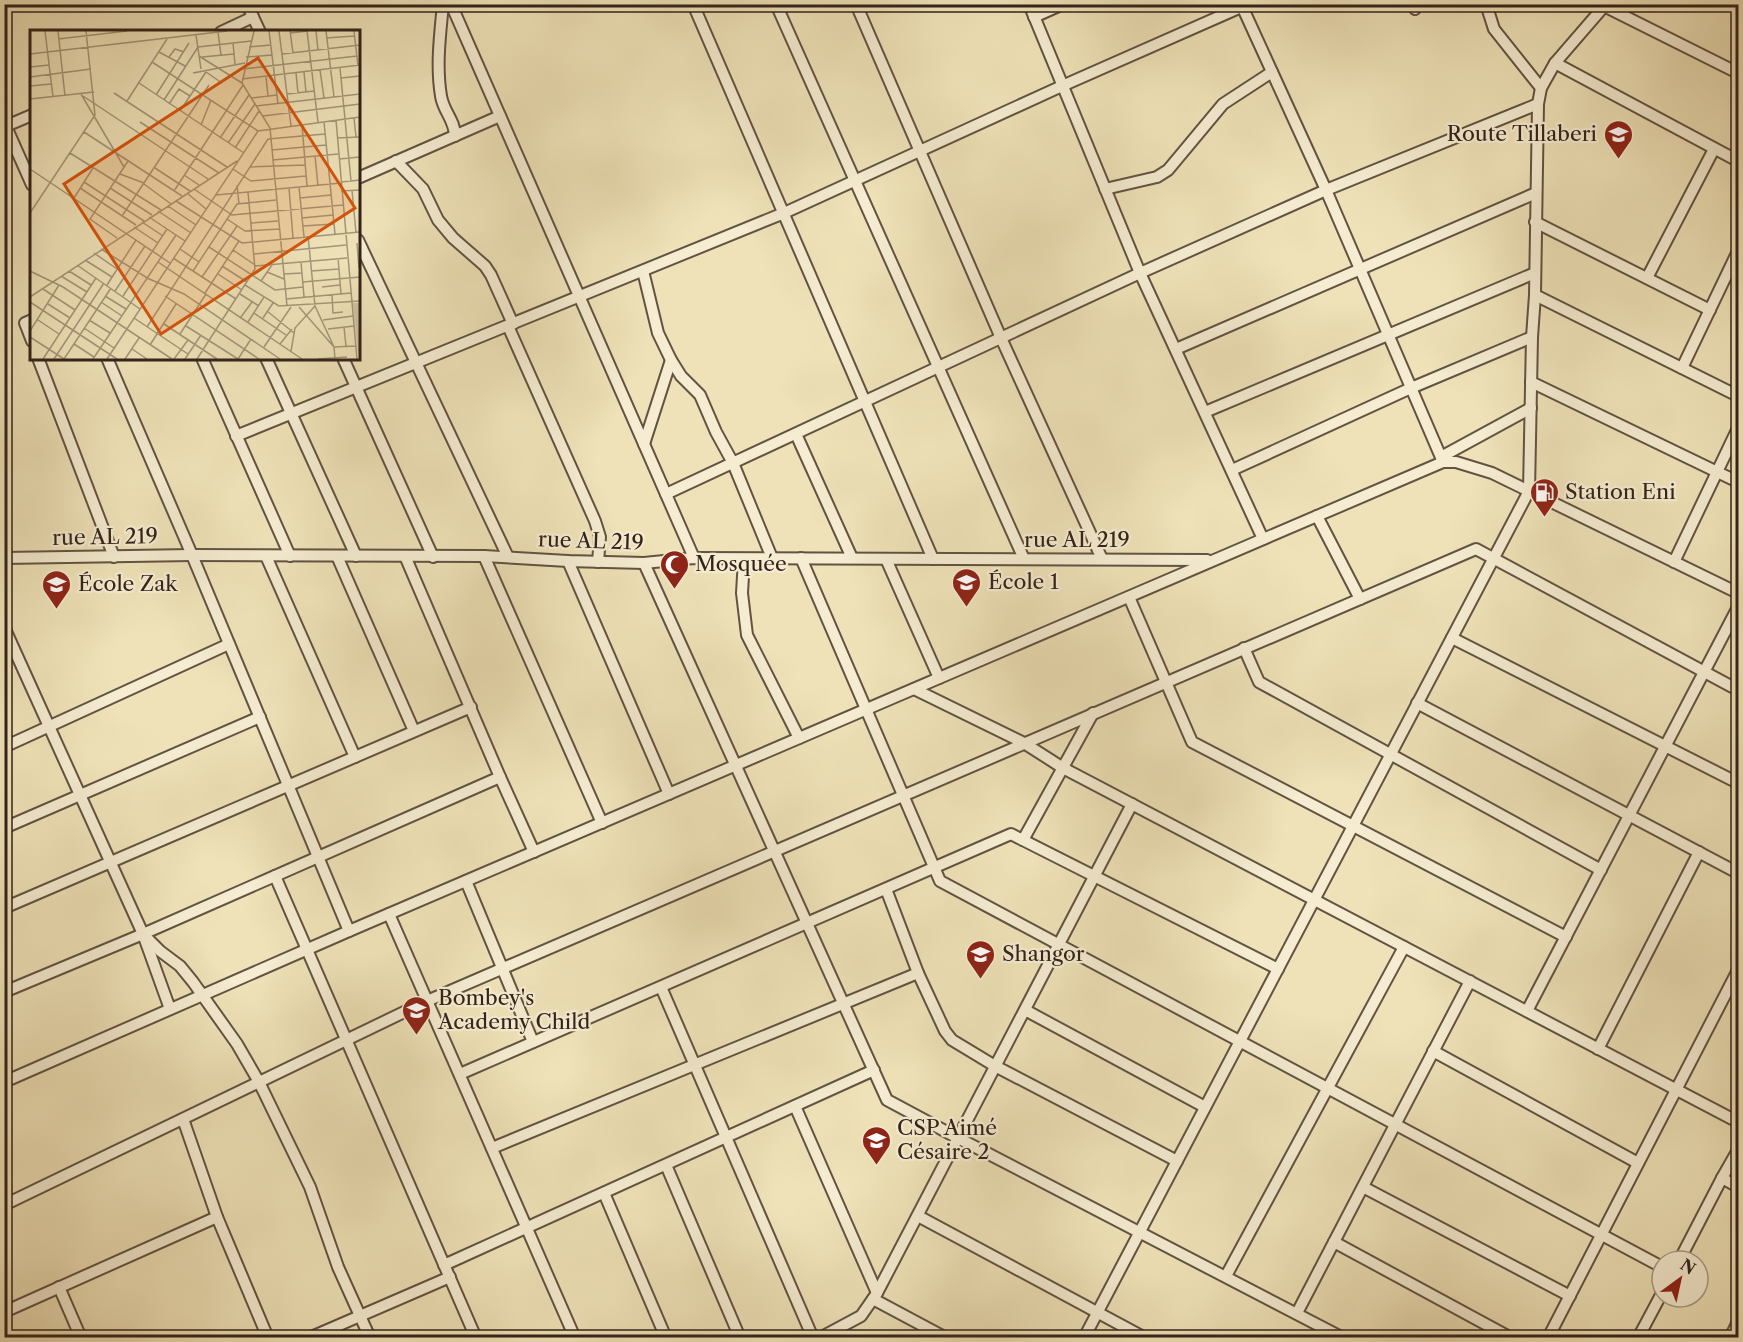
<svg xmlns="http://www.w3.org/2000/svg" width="1743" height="1342" font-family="'Libre Caslon Text',serif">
<rect width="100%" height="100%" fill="#efe2b8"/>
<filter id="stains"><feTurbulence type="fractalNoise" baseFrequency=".00333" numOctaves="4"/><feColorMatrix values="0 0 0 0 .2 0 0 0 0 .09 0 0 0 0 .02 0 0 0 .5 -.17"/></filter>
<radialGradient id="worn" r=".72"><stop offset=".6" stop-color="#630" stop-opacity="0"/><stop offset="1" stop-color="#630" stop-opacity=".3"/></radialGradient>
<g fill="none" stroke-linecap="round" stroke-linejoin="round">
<defs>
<g id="minor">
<polyline points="247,4 260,32"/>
<path d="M 443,4 C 440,35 436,66 441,96 C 443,111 455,120 455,136"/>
<polyline points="451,4 694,558"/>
<polyline points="693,4 933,559"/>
<polyline points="776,4 1024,559"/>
<polyline points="856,4 1001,338 1102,559"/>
<polyline points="1029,4 1140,273 1263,539"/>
<polyline points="1241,4 1326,190 1443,462"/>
<polyline points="1413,4 1415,9"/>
<polyline points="1486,4 1494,29 1541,88"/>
<polyline points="1604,6 1738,73"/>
<polyline points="1034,17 1063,4"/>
<polyline points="221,32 253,17"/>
<polyline points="1555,63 1738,161"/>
<polyline points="4,122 32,185"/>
<polyline points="6,126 32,115"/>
<polyline points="396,161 423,189 438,220 453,238 485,266 491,275 513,324"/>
<polyline points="358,178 500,116"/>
<polyline points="1105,189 1157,177 1168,170 1223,104 1272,72"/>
<polyline points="1535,222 1710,310"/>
<polyline points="358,240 508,557"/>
<polyline points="643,271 658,333 671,360 681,376 700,395 716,432 733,463 772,558"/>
<polyline points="1647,278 1714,149"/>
<polyline points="1535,295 1738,396"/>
<polyline points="32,320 25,323 32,341"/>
<polyline points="508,326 595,521 600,537 598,562"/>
<polyline points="1176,349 1536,193"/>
<polyline points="38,358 114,557"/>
<polyline points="107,358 192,555 349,931"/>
<polyline points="202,358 290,556"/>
<polyline points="266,358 356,556"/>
<polyline points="343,358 433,557"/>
<polyline points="1682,368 1738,251"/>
<polyline points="1531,382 1738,482"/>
<polyline points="1205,412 1535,273"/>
<polyline points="796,434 852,558"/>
<polyline points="236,436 784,213 1062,86 1248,4"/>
<polyline points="644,444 671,360"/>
<polyline points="1441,457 1531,408"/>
<polyline points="1232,470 1411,388 1532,337"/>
<polyline points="666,494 1140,273 1326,190 1538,104"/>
<polyline points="1317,516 1360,599"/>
<polyline points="266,556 355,757"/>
<polyline points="337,556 414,731"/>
<polyline points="405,556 500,777 534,852"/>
<polyline points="484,556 602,823"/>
<polyline points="4,558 192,555 484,556 568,561 644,563 694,558 1207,560"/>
<polyline points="801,558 940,881 1662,1267"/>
<polyline points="744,559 742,593 747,635 799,738"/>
<polyline points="886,559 939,678"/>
<polyline points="568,561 669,794"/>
<polyline points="1674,562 1738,428"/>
<polyline points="644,563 887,1100 958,1138 1343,1338"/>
<polyline points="1129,597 1192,742 1566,937"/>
<polyline points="4,627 143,934 170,1009"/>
<polyline points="1452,638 1738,783"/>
<polyline points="1244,648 1259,682 1601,870"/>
<polyline points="914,689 1024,743 1063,768 1738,1122"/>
<polyline points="1417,703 1738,873"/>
<polyline points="4,747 229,644"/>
<polyline points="4,828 260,717"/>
<polyline points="1023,840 1093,713"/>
<polyline points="275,876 476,1338"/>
<polyline points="466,881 533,1042"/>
<polyline points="886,889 918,973 945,1031 952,1040 995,1066 1177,1161"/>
<polyline points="4,908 471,707"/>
<polyline points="389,914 575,1338"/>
<polyline points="143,934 160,951 180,966 193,982 237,1044 259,1082 310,1187 338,1267 370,1338"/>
<polyline points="661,987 813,1338"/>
<polyline points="4,992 143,934 500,777"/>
<polyline points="1025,1010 1205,1107"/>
<polyline points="1527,1011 1738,607"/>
<polyline points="1598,1049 1699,852"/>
<polyline points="1433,1051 1638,1163"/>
<polyline points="460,1074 1011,834 1278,969"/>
<polyline points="4,1082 349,931 1443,462 1456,462 1492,473 1738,593"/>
<polyline points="795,1106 877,1293"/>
<polyline points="183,1119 217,1217 268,1338"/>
<polyline points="492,1148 918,973"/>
<polyline points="666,1165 740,1338"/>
<polyline points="1722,1178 1738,1187"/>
<polyline points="1363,1187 1570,1296"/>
<polyline points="604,1193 666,1338"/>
<polyline points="4,1205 427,1001 1476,549 1738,690"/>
<polyline points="918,1216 1145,1338"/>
<polyline points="1334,1242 1511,1338"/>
<polyline points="1679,1261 1722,1178 1738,1150"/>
<polyline points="444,1265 874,1070"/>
<polyline points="1226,1276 1404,947"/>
<polyline points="59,1287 81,1338"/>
<polyline points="873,1299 946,1338"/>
<polyline points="4,1312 217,1217"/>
<polyline points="1297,1313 1470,981"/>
<polyline points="309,1338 450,1277"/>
<polyline points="820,1338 861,1316 877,1293 1132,804"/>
<polyline points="1084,1338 1529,491 1532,337 1535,295 1538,104 1541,88 1555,63 1606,4"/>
<polyline points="1548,1338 1738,970"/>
<polyline points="1638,1338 1662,1293"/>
<polyline points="1730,1338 1738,1322"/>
</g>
</defs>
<use href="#minor" stroke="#625342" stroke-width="14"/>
<use href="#minor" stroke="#f5ecd1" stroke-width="10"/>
</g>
<defs>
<symbol id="school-pin" viewBox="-11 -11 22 30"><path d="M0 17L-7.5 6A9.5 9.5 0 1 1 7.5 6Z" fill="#8f2418" stroke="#f5ecd1"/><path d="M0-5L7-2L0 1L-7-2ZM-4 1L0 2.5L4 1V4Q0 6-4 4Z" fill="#fff"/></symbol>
<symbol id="fuel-pin" viewBox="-11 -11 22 30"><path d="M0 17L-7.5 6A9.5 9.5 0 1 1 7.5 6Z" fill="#8f2418" stroke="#f5ecd1"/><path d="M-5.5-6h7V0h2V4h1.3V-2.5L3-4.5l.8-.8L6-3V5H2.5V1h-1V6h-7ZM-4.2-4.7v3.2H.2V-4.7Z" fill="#fff"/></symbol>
<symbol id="mosque-pin" viewBox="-11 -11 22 30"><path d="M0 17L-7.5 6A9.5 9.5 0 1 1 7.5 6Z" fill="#8f2418" stroke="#f5ecd1"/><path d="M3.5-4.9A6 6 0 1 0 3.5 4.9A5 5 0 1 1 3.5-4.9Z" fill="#fff"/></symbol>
</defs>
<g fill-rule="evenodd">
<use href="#school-pin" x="1602" y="118" width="33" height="45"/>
<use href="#fuel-pin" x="1528" y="476" width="33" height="45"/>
<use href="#mosque-pin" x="658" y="548" width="33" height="45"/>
<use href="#school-pin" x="950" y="566" width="33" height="45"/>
<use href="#school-pin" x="40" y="568" width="33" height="45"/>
<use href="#school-pin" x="964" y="938" width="33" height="45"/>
<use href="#school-pin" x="400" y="994" width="33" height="45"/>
<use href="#school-pin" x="860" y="1124" width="33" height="45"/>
</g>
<g text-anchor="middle" stroke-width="4.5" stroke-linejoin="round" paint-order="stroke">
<g font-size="21" fill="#33231a" stroke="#f5ecd1" text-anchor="start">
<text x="1597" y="141" text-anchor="end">Route Tillaberi</text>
<text x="1565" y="499">Station Eni</text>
<text x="695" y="571">Mosquée</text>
<text x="988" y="589">École 1</text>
<text x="78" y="591">École Zak</text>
<text x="1002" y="961">Shangor</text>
<text x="438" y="1005">Bombey's<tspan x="438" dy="24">Academy Child</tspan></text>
<text x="897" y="1135">CSP Aimé<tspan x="897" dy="24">Césaire 2</tspan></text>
</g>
<g font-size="21" fill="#33231a" stroke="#f5ecd1">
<text transform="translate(105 537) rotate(-1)" y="7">rue AL 219</text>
<text x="1077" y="547">rue AL 219</text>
<text transform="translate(591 541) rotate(2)" y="7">rue AL 219</text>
</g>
</g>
<g transform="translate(30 30)">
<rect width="330" height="330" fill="#efe2b8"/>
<path d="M 323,273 L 330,273 L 330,323 L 328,323 Z" fill="#cfc29d"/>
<path fill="none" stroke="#a49679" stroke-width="1.5" d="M 15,1 L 23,67M 28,1 L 35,66M 224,1 L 212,53 L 240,98 L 257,276M 239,1 L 248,74M 249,1 L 261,96M 260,1 L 263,23M 277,1 L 288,92M 286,1 L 288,20M 296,1 L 304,67M 324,1 L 328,36M 188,2 L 191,25M 260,3 L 278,1M 166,5 L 171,39M 296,8 L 324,6M 28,9 L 97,1M 203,13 L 205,34M 219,17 L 241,15M 129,22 L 155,36M 0,24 L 197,1M 252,24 L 330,15M 169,26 L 212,53M 139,27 L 145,19 L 154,22M 172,27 L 204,24M 216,27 L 242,25M 122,32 L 228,101M 0,37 L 19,35M 310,38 L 321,151M 213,39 L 327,26M 290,40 L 294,68M 176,42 L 192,53M 274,42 L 276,62M 163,43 L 215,33M 266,43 L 268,63M 0,47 L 61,39M 236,47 L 238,66M 311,48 L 330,46M 212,49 L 330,35M 109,53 L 214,123M 0,56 L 21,54M 84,63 L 197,137M 51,64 L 94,137M 257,64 L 284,61M 126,65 L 159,13M 53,66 L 178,149M 221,68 L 247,65M 0,69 L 64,62M 134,70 L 168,17 L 221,11M 97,71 L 137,9M 139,74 L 149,59 L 160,66M 226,76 L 330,64M 150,81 L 176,42M 233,86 L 330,74M 324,88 L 326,107M 306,90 L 327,329M 110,92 L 189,143M 294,92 L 305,204M 171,95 L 181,70M 272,95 L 277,156M 54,102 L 152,166M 190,108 L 219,65M 307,108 L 330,107M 198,113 L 225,74M 205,118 L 229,81M 242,120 L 296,115M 40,123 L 131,180M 285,126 L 288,156M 309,129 L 330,127M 243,130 L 308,124M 220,137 L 275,135M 125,138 L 160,161M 0,139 L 140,233M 203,139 L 221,151 L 276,146M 90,144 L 114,153M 154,145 L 169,155M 54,152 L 114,191M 311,152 L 330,150M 114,154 L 141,174M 207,155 L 209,174M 269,157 L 274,207M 50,158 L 106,195M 80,158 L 122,185M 259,158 L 263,208M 164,159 L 202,185 L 313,175M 322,160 L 326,203M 144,161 L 213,55M 311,161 L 330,160M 157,163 L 176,179M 186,165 L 311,153M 44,168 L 63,138M 270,168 L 301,165M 146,171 L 212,213 L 330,202M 138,176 L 166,195M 128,181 L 161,203M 0,183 L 65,85 L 56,1M 92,186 L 179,55M 119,187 L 155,211M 272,188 L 303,185M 197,189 L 215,201 L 249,199M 112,192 L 133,206M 221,193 L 248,191M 273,196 L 304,194M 104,197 L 128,213M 278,206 L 285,276 L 304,317 L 326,316M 87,208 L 60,189 L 98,131M 327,213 L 329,238M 179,217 L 245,260 L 273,257M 71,219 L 119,249M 150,219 L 169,232M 203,220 L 225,235M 64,223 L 87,239M 224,224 L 316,215M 143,228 L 206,269M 308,228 L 311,264M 55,230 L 82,247M 128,232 L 272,329M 271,232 L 274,267M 47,235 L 110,279M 192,236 L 217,252M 225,236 L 317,228M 0,241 L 33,257 L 142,329M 39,241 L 61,255M 163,241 L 207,174 L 246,170M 281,241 L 309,239M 237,242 L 254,249M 188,244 L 212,260M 254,244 L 272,243M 31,246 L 57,262M 172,247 L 207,196M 117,248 L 154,264 L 250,329M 231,251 L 242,235M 273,252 L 330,247M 77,255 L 106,210M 215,255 L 249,276 L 330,271M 292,257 L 310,255M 13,259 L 45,280M 85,261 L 115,216M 175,263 L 209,211M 210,264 L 229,276M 302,265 L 303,283 L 313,282M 75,266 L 96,279M 93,266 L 137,199M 135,266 L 229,329M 0,267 L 207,131M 256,269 L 321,263M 0,272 L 87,329M 71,272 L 92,286M 18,274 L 40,288M 269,277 L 304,317 L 305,329M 237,281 L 264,303M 224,283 L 256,305M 211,287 L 222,272M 104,288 L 158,324M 233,288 L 243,273M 8,290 L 29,304M 59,290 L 80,303M 293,290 L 323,286M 218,292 L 234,267M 134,294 L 187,329M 156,296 L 208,329M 117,297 L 238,109 L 295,104M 314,297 L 316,316M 54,298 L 84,318M 298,299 L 324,296M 0,301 L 29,255M 150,304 L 176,264M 0,307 L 34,329M 44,314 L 64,327M 250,314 L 262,299M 120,315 L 146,274M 234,317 L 261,277M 102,319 L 117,329M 261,321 L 265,298 L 285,276M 13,329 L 66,248M 24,329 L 74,253M 34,329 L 81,258M 63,329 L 146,205M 77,329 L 228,101 L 330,87M 95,329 L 109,308M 144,329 L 158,310M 155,329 L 171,305M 167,329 L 225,239 L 218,162M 208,329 L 221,309M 288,329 L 317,327"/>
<path fill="#d6540d" fill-opacity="0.15" stroke="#d6540d" stroke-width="3" d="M 228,28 L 325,178 L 131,304 L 34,154 Z"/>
<rect width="330" height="330" fill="none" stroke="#33231a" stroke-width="3"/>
</g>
<rect width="1743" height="1342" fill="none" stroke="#efe2b8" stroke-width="24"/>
<rect x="6" y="6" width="1731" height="1330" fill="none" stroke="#33231a" stroke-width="3"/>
<rect x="12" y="12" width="1719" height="1318" fill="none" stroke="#33231a" stroke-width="1.5"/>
<g transform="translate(1680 1279) rotate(33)"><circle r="28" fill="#f5ecd1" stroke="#a79c88" stroke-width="1.5"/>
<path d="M0-4.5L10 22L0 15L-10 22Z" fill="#8f2418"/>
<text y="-9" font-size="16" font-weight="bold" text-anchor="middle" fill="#33231a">N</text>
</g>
<rect width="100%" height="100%" filter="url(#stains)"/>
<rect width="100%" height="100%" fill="url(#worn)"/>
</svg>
